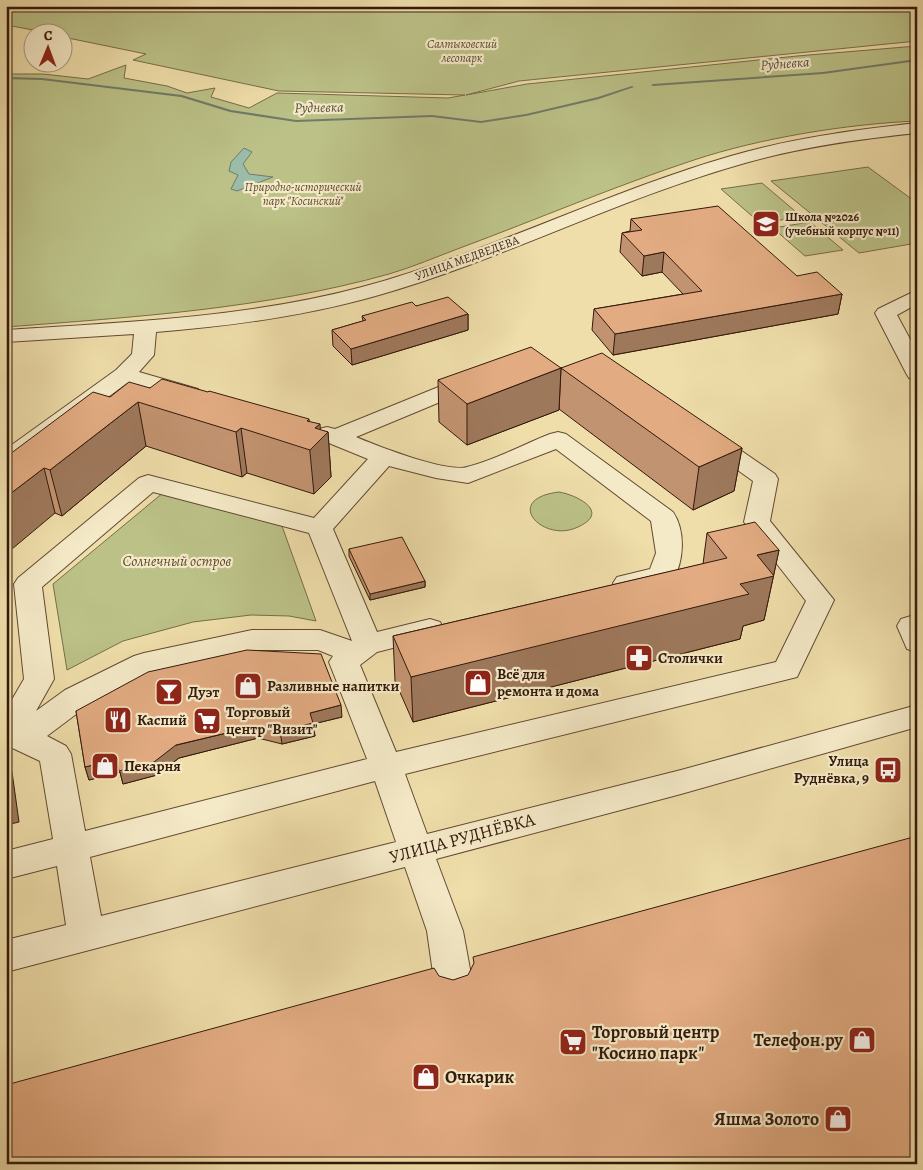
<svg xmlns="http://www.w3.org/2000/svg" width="923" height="1170" font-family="Alegreya,serif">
<rect width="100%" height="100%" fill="#efdeaa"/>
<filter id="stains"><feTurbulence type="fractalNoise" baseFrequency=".004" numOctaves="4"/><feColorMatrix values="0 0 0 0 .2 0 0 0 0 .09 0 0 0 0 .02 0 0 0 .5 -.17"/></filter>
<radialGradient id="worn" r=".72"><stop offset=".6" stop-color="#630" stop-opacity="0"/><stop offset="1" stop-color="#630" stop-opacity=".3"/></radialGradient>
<g fill="#bbc187" stroke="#776d49">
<path d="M 6,6 L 917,6 L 917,41 L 519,81 L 466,95 L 527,84 L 797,56 L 917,46 L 917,121 C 847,124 760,138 694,160 C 615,186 538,219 460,248 C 436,257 413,267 389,274 C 264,309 135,317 6,327 L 6,74 L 43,74 L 88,79 L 126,65 L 124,78 L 167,86 L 187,93 L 215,88 L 211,97 L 249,108 L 277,93 L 448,98 L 465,95 L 279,91 L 133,60 L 146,54 L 63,37 L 62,32 L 44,32 L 6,25 Z"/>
<polygon points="868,167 917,203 917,243 859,253 771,181"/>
<polygon points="762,183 802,217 760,223 721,189"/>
<polygon points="810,222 843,250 805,256 773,228"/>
<polygon points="164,492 282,526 316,621 289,616 251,615 193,622 123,641 67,670 53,584"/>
<path d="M 559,492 C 577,495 611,512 578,527 C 543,544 501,499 559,492 Z"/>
</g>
<polygon fill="#9abca8" stroke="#717b69" points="244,148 252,152 243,164 249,174 273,177 237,191 231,189 238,175 229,171 231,162"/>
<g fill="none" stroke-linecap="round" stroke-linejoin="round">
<g fill="#717b69" fill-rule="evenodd">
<polygon points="917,59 917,61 823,74 653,86 651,85 653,84 823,72"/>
<polygon points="6,77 42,78 182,95 231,110 296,120 432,115 481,121 526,114 598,97 632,86 634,87 599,99 526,116 481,123 432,117 296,122 230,112 181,97 42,80 6,79"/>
</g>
<defs>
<g id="minor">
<path d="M 917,123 L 917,133 C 859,139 801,147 745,163 C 620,198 504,259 379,295 C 306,316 231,326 156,332 L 154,355 L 139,372 L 198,389 L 201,394 L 198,399 L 190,401 L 127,383 L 15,466 L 6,468 L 6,449 L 116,370 L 132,354 L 134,334 L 6,342 L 6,330 C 125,322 246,318 362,287 C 488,253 606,192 731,156 C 792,138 854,130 917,123 Z"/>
<polygon points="917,290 917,304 897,315 917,352 917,380 909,378 906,373 875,313 878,309"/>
<path d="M 473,373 L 481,375 L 484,380 L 481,385 L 356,437 C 377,446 447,473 467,467 C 493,461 524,444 550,434 L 558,432 L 566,434 L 673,512 C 686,531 684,563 672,581 L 627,592 L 617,589 L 613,583 L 617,577 L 650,569 L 656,553 L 651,521 L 556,449 L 468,483 L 436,478 L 389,466 L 333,529 L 377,632 L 430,619 L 440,622 L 444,629 L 440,636 L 377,652 L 360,665 L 396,752 L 776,662 L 806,601 L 744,522 L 753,481 L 701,444 L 697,439 L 701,434 L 709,432 L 717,434 L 775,474 L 778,479 L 770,521 L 834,600 L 797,677 L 405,774 L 427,834 L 681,770 L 917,705 L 917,727 L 681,794 L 436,859 L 463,931 L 472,980 L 466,992 L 453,996 L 440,992 L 434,980 L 427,931 L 405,867 L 6,972 L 6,940 L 66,925 L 57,866 L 6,879 L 6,851 L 53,839 L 40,761 L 6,745 L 6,710 L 24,679 L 14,584 L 18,578 L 139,478 L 148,475 L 314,518 L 368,459 L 319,439 L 315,434 L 319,429 L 327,427 L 335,429 ZM 153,492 L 309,533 L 352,641 L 320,630 L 252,630 L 144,653 L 134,656 L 65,690 L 36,711 L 54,679 L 42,587 ZM 252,650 L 318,650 L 333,656 L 329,662 L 367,759 L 85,831 L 71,754 L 66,746 L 47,736 L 87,706 L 152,672 ZM 375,781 L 396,842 L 101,916 L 90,857 Z"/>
<polygon points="911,616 917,618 917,652 907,649 897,626 901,619"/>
</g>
</defs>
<use href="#minor" stroke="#624a33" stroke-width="2"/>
<use href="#minor" fill="#f5eac8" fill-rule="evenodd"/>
</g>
<g fill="#c29370" stroke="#33190b">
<polygon points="631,219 797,276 842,294 838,314 613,355 592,330 594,309 683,294 662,272 642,276 620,252 622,233 630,231"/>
<polygon points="416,306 468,314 468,330 352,365 333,346 332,330 363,321 362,316"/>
<polygon points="561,368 559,410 467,445 439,422 438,380"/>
<polygon points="561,368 742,448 734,491 693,510 559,409"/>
<polygon points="150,388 309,421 320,430 328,432 331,477 314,494 247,473 242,477 146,446 62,516 55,513 6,457 110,397"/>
<polygon points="707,533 779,550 764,620 743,626 740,639 413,722 395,681 393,636 703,564"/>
<polygon points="349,549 425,581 425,587 370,600 349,556"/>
<polygon points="76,711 342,717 313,724 315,736 282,744 258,738 179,758 157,775 123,784 120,772 89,780 85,767"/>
</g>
<g fill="#9e785b" stroke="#33190b">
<polygon points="664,252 662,272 642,276 644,256"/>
<polygon points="842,294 838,314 613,355 615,334"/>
<polygon points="468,314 468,330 352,365 351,349"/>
<polygon points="561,368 559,410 467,445 467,404"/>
<polygon points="138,402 146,446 62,516 50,470"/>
<polygon points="309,419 312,448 315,428 320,424 321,439 328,432 331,477 314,494 307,421"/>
<polygon points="241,428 247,473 242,477 236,432"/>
<polygon points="742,448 734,491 693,510 699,467"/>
<polygon points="44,468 55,513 6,554 6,497"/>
<polygon points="779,550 764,620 743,626 740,639 413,722 411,677 740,584 757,555"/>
<polygon points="425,581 425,587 370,600 370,594"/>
<polygon points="341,705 342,717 313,724 315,736 282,744 280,731 310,713"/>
<polygon points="256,726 258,738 179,758 157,775 123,784 120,772 89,780 85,767"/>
<polygon points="6,756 12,772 19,822 6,825"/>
</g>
<g fill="#e2ab82" stroke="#33190b">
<polygon points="718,206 797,276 817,272 842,294 615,334 594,309 702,291 664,252 644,256 622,233 642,230 631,219"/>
<polygon points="448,297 468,314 351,349 332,330 366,320 362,316 412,302 416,306"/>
<polygon points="531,347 561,368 467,404 438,380"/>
<polygon points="602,353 742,448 699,467 561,368"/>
<polygon points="162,379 208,392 209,391 309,419 307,421 320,424 315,428 328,432 310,450 241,428 236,432 138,402 50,470 44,468 6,497 6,457 93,392 110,397 129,382 150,388"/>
<polygon points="755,522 779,550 757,555 774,576 740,584 749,594 411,677 393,636 727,558 707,533"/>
<polygon points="402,537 425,581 370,594 349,549"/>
<polygon points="247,650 321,654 341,705 310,713 313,723 280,731 256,726 176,745 154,762 119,771 117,759 85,767 76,711 148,672"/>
<polygon points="917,836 917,1164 6,1164 6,1085 434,968 439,976 453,980 468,975 474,963 473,957"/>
</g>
<defs>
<symbol id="school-square" viewBox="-11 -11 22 22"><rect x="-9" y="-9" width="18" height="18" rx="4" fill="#8f2418" stroke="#f5eac8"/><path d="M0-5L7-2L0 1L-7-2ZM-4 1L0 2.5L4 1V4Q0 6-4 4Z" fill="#fff"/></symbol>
<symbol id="pharmacy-square" viewBox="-11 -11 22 22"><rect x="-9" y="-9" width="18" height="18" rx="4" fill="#8f2418" stroke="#f5eac8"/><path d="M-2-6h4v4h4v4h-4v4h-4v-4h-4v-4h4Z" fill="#fff"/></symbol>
<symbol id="shop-square" viewBox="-11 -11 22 22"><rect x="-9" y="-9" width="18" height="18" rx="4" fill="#8f2418" stroke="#f5eac8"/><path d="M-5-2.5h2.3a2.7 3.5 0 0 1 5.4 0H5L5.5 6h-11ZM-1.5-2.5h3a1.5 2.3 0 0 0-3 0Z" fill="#fff"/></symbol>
<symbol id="bar-square" viewBox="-11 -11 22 22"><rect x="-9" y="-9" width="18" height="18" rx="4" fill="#8f2418" stroke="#f5eac8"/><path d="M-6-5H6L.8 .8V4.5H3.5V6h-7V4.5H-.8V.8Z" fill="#fff"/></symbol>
<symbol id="restaurant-square" viewBox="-11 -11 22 22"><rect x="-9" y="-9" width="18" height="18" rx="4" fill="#8f2418" stroke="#f5eac8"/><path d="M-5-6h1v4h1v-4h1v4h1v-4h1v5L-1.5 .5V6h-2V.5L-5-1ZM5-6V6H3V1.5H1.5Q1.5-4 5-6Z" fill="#fff"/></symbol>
<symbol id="supermarket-square" viewBox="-11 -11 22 22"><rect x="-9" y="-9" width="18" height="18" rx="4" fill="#8f2418" stroke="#f5eac8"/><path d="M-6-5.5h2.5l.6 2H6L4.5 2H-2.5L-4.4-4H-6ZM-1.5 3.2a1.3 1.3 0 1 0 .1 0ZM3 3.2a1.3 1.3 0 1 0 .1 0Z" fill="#fff"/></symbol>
<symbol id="bus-square" viewBox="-11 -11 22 22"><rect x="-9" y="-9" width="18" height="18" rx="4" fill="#8f2418" stroke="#f5eac8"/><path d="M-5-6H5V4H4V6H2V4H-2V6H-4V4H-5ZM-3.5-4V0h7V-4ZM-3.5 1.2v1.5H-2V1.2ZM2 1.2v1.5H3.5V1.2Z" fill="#fff"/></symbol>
</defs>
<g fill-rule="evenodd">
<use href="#school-square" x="750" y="208" width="32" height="32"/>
<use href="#pharmacy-square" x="623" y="642" width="32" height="32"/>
<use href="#shop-square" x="462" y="667" width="32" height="32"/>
<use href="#shop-square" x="232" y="670" width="32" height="32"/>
<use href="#bar-square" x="153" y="676" width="32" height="32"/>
<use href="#restaurant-square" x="102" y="704" width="32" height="32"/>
<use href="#supermarket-square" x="191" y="705" width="32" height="32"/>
<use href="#shop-square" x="89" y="750" width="32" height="32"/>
<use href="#bus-square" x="872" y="754" width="32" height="32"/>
<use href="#shop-square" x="846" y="1024" width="32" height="32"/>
<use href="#supermarket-square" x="557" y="1026" width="32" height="32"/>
<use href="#shop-square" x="410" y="1061" width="32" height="32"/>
<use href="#shop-square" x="822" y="1103" width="32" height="32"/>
</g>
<g text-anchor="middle" stroke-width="4.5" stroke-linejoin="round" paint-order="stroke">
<g font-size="12" font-style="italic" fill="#5c4b30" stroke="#f5eac8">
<text x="462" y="48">Салтыковский<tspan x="462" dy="14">лесопарк</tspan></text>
<text x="303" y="191">Природно-исторический<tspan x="303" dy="14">парк "Косинский"</tspan></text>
</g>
<g font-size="12" font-weight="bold" fill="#33190b" stroke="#f5eac8" text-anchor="start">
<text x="785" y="221">Школа №2026<tspan x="785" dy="14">(учебный корпус №11)</tspan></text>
</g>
<g font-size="12" fill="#33190b" stroke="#f5eac8">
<text transform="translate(467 258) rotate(-20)" y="4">УЛИЦА МЕДВЕДЕВА</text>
</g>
<g font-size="14" font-style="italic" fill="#524a3a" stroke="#f5eac8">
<text transform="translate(785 63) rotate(-4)" y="5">Рудневка</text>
<text transform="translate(319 107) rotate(-1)" y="5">Рудневка</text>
</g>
<g font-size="15" font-style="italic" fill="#5c4b30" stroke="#f5eac8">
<text x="177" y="566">Солнечный остров</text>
</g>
<g font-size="15" font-weight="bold" fill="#33190b" stroke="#f5eac8" text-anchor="start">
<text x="658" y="663">Столички</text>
<text x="497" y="679">Всё для<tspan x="497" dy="17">ремонта и дома</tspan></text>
<text x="267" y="691">Разливные напитки</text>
<text x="188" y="697">Дуэт</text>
<text x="226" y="717">Торговый<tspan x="226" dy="17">центр "Визит"</tspan></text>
<text x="137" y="725">Каспий</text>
<text x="869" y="766" text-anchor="end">Улица<tspan x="869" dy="17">Руднёвка, 9</tspan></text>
<text x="124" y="771">Пекарня</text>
</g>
<g font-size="18" fill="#33190b" stroke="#f5eac8">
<text transform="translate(462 838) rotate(-15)" y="6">УЛИЦА РУДНЁВКА</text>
</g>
<g font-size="18" font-weight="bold" fill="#33190b" stroke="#f5eac8" text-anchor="start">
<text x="592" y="1038">Торговый центр<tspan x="592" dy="21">"Косино парк"</tspan></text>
<text x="843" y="1046" text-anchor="end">Телефон.ру</text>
<text x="445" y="1083">Очкарик</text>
<text x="819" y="1125" text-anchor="end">Яшма Золото</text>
</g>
</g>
<rect width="923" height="1170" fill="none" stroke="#efdeaa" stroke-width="25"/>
<rect x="8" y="8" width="908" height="1155" fill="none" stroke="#33190b" stroke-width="2.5"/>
<rect x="12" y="12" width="898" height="1145" fill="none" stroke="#33190b"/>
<g transform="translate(48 48) rotate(1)"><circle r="24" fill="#f5eac8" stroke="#a7967c"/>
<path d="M0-4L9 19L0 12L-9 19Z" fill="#8f2418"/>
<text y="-8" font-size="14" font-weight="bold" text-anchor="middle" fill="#33190b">С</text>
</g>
<rect width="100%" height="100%" filter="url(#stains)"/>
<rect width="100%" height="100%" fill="url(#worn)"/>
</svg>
